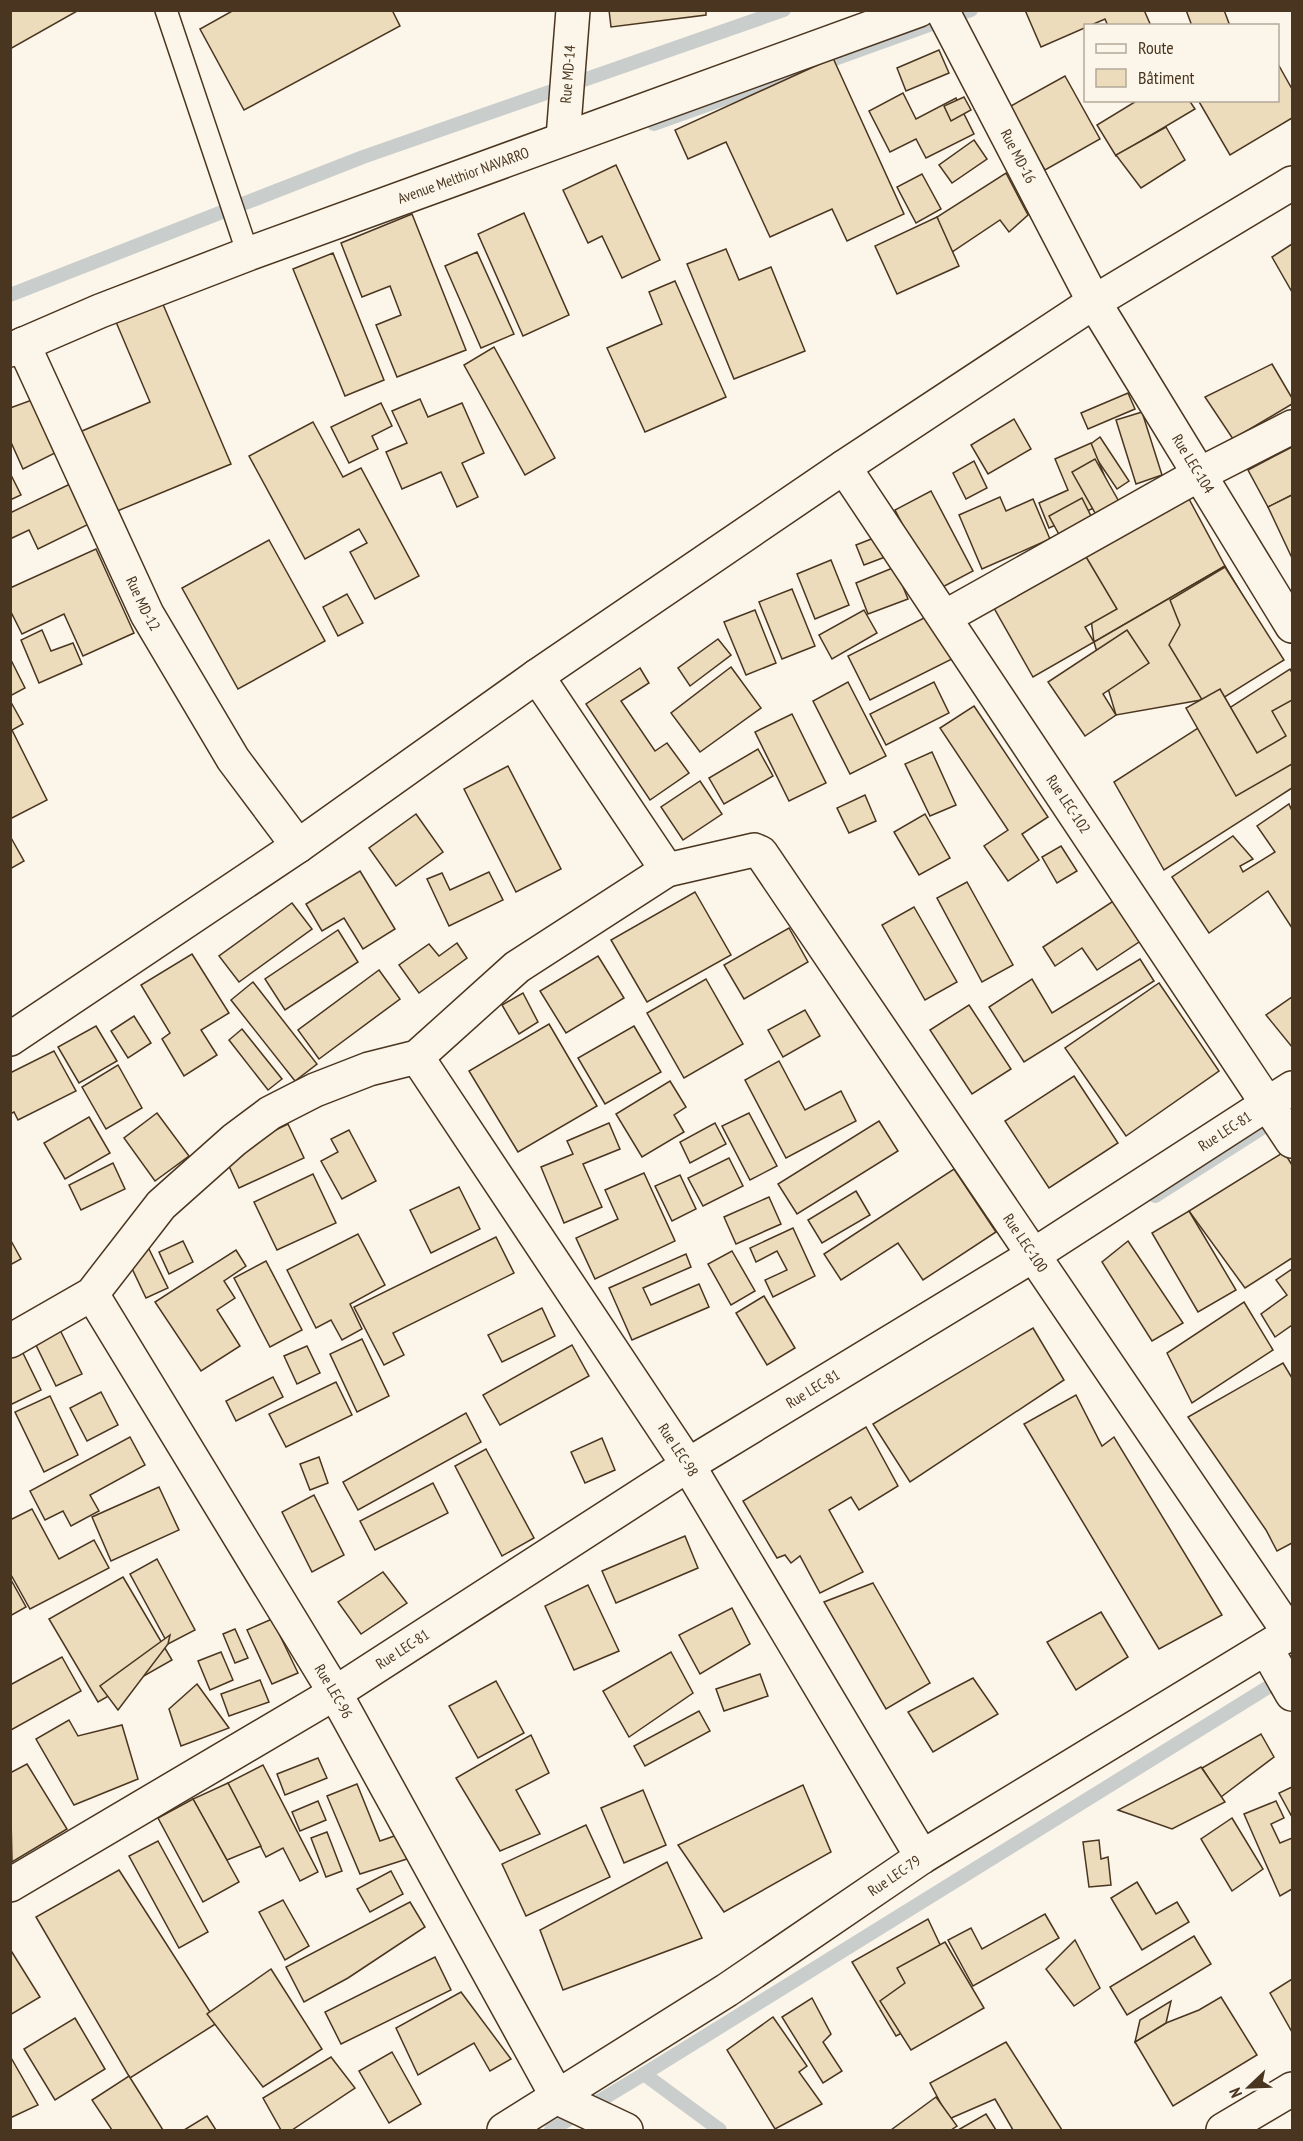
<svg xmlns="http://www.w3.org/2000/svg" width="1303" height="2141" font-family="'PT Sans Narrow',sans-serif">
<rect width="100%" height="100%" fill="#fbf6e9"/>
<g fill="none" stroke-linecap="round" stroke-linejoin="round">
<g stroke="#c9cecd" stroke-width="14">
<polyline points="654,124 971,10"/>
<polyline points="10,295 363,157 784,10"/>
<polyline points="1155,1196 1292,1109"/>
<polyline points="551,2130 644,2074"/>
<polyline points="720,2130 644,2074 1283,1678"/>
</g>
</g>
<g fill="#ecdcbc" stroke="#4a3520" stroke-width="1.5">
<polygon points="10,10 79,10 10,49"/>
<polygon points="234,10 392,10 400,26 244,110 200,29"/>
<polygon points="609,10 706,10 706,15 611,27"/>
<polygon points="1025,10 1144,10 1151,26 1108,26 1105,19 1041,47"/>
<polygon points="1186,10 1224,10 1230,26 1192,26"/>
<polygon points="939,50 949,73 906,91 897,68"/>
<polygon points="833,58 904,214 847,241 832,209 770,237 726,142 688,159 675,130"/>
<polygon points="1278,64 1292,89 1292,118 1230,155 1198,100 1278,100"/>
<polygon points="1065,76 1100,139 1045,170 1009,107"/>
<polygon points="903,93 916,119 956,98 974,134 926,158 916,139 890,152 869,111"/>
<polygon points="964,97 971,110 951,121 944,106"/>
<polygon points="1138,100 1189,100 1195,109 1116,156 1097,125"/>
<polygon points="1166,127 1185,160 1141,188 1116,155"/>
<polygon points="974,140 987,159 952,183 939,165"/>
<polygon points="616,165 660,260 622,278 602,236 588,243 563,190"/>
<polygon points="1006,173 1028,215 1009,232 1000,220 949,254 937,217"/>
<polygon points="922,174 941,209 916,223 897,187"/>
<polygon points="524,213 569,315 523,336 478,234"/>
<polygon points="412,214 466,350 397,377 376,325 401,315 390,286 362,297 341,243"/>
<polygon points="937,217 959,266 897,294 875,246"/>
<polygon points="1292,244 1292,292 1272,257"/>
<polygon points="726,249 739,280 771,267 805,351 734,379 687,264"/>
<polygon points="477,252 514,334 481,348 445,266"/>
<polygon points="333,253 384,380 345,396 293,269"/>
<polygon points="675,281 726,397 645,432 607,348 662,324 649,292"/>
<polygon points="162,302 231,464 110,514 75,434 150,402 116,322"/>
<polygon points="494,347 555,458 525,475 464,365"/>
<polygon points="1272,364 1292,398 1292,404 1233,439 1205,397"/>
<polygon points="1128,393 1135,409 1088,429 1081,413"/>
<polygon points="420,399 428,417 462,403 484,453 462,463 478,497 457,507 441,472 402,489 386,452 407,443 392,411"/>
<polygon points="32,400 55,453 23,469 10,440 10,408"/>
<polygon points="381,403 392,426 372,436 378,449 349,463 331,427"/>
<polygon points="1142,412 1162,475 1136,484 1116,420"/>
<polygon points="1014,419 1031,449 988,474 971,445"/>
<polygon points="313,422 343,477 361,468 419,576 375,599 350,552 367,543 359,529 305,559 249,456"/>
<polygon points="1100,437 1129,481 1117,489 1088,446"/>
<polygon points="1091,443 1114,499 1049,528 1039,503 1068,490 1055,459"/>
<polygon points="1292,447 1292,495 1268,507 1248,470"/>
<polygon points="1095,459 1122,507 1099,520 1072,472"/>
<polygon points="974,461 987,488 966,499 953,473"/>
<polygon points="10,473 21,495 10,500"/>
<polygon points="70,484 89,524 38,549 29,530 10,539 10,513"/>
<polygon points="931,491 973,571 937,590 895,510"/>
<polygon points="1292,495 1292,558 1268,507"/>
<polygon points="1000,497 1006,511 1033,499 1050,539 982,569 959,515"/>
<polygon points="1082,498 1094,522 1062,540 1049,516"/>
<polygon points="1189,499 1225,566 1094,642 1082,550"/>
<polygon points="884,534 893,554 864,565 856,545"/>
<polygon points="269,540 325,641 238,689 182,588"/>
<polygon points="96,549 134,633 83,656 64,614 22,634 10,610 10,588"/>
<polygon points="1082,550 1117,609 1085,627 1094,642 1033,677 990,601"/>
<polygon points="831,560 849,605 815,619 797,574"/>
<polygon points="1225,566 1278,655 1201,700 1116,715 1094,642"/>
<polygon points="895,567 908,599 868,614 856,583"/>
<polygon points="1225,567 1284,660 1207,708 1169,645 1180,625 1170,600"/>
<polygon points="792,589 815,646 782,659 759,602"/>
<polygon points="347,594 363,623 338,636 323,607"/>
<polygon points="755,610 776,663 746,675 724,622"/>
<polygon points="864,610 877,633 832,659 819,635"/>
<polygon points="930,615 952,659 870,700 848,656"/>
<polygon points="42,630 51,651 73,643 82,664 39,683 21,640"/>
<polygon points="1127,630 1149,663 1103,694 1116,715 1085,736 1048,682"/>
<polygon points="718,639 731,655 690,686 678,668"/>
<polygon points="10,658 25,688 10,696"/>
<polygon points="731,667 761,708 700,752 671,713"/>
<polygon points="640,668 649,683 621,701 655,751 667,743 689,773 650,800 586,704"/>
<polygon points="1290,669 1292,673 1292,788 1164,870 1114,782"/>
<polygon points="848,682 886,756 850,774 813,701"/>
<polygon points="934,682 949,713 886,745 870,714"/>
<polygon points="1220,689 1257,753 1286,736 1272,711 1292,700 1292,764 1236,796 1186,708"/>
<polygon points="12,704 23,724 12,730 47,800 10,819 10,705"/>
<polygon points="974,706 1048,817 1022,834 1039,860 1008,881 984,846 1008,830 940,728"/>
<polygon points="792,714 826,783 789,801 755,732"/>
<polygon points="758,749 773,776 724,804 709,778"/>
<polygon points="932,752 956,805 930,816 905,764"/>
<polygon points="508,766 561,869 516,892 464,789"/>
<polygon points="700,781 722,814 683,840 661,807"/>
<polygon points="865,795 876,821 849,833 837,808"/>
<polygon points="1289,804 1292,811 1292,928 1268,891 1209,933 1172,877 1233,836 1253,859 1240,866 1243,872 1275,852 1257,826"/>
<polygon points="416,814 443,852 396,886 369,848"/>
<polygon points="925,814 950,858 919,875 894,832"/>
<polygon points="10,836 24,861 10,869"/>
<polygon points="1061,846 1077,871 1057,883 1042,857"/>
<polygon points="360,871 395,929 363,949 344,918 322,931 306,904"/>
<polygon points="489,872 503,900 449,926 427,879 442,873 450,890"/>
<polygon points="967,882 1013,965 982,982 937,898"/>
<polygon points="695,892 731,955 647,1002 611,940"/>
<polygon points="1118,898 1145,938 1097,970 1082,948 1055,966 1043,947"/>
<polygon points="292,903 312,929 239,982 219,956"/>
<polygon points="914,907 957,982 925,1000 882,925"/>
<polygon points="789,928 808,962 744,999 724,965"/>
<polygon points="338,930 358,962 285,1010 265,979"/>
<polygon points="457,943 467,958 419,993 399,965 429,944 439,956"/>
<polygon points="192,954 229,1013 201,1030 217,1055 184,1076 162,1039 170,1033 141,985"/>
<polygon points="598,956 624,998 566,1033 540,991"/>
<polygon points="1140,959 1154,981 1024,1062 989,1007 1032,979 1052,1013"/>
<polygon points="379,970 400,999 319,1059 298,1030"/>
<polygon points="706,979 743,1044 684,1078 647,1013"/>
<polygon points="253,982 317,1064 295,1081 231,1000"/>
<polygon points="1159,983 1219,1071 1126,1136 1065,1048"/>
<polygon points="523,993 538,1022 519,1034 502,1005"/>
<polygon points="1292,997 1292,1047 1266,1015"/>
<polygon points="969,1005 1011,1069 972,1094 930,1030"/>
<polygon points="805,1010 820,1036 783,1057 768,1030"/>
<polygon points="134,1016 151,1043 128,1058 111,1031"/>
<polygon points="549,1024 597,1106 518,1152 469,1071"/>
<polygon points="96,1026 117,1061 79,1083 58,1047"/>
<polygon points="634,1026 661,1072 605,1104 578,1058"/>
<polygon points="242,1029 282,1079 268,1090 229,1040"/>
<polygon points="54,1051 76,1091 18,1120 14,1112 10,1114 10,1073"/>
<polygon points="779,1061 805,1110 841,1091 856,1121 786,1158 745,1080"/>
<polygon points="118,1065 142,1108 106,1129 82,1087"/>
<polygon points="1074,1076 1118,1143 1049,1188 1005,1121"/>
<polygon points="670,1081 686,1107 674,1115 684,1132 642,1157 616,1114"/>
<polygon points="157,1113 189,1156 155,1181 124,1138"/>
<polygon points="749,1113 777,1166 750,1180 722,1126"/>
<polygon points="89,1117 110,1153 65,1179 44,1143"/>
<polygon points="879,1121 898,1151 797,1214 778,1184"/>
<polygon points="609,1123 620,1149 583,1164 602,1207 564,1223 541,1167 573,1154 567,1141"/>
<polygon points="715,1123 726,1144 690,1163 680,1142"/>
<polygon points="288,1124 304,1158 239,1188 224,1155"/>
<polygon points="349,1130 376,1181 342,1199 321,1161 338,1152 331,1139"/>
<polygon points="1284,1152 1292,1165 1292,1258 1245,1288 1189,1211"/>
<polygon points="729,1158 743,1186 703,1206 688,1178"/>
<polygon points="113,1163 125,1189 81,1210 69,1185"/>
<polygon points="954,1169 996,1232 923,1280 898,1243 841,1280 824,1254"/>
<polygon points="644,1173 675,1241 595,1279 576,1238 618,1219 605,1190"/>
<polygon points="313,1174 336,1223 277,1250 254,1202"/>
<polygon points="680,1175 696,1209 672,1221 655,1186"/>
<polygon points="459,1187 480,1229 431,1253 410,1210"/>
<polygon points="856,1191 870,1215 822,1243 808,1220"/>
<polygon points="769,1197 781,1224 736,1244 724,1217"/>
<polygon points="1189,1211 1236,1290 1198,1312 1152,1233"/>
<polygon points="793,1228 815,1276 773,1297 765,1280 787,1270 777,1251 756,1262 750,1248"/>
<polygon points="358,1234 385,1285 350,1304 362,1329 342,1340 331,1320 316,1328 287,1270"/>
<polygon points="496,1237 514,1273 393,1333 404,1355 384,1365 354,1307"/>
<polygon points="10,1239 21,1259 10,1265"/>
<polygon points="183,1241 193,1262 169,1274 159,1252"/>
<polygon points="1128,1241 1183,1323 1152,1341 1102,1262"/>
<polygon points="148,1247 168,1288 146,1298 127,1258"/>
<polygon points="236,1250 246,1266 224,1281 235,1298 217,1310 240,1346 201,1371 155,1302"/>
<polygon points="732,1251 755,1291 731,1305 708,1264"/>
<polygon points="686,1254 691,1267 643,1288 651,1305 699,1284 709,1307 632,1340 609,1288"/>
<polygon points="266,1261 302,1330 270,1347 234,1278"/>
<polygon points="1292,1269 1292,1325 1275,1337 1261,1314 1287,1295 1276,1280"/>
<polygon points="764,1296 795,1348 767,1365 736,1313"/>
<polygon points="1244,1302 1273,1350 1192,1403 1167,1353"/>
<polygon points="542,1308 555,1336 502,1362 488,1335"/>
<polygon points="57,1324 82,1374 56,1386 32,1337"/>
<polygon points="1033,1328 1064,1380 910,1482 873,1424"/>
<polygon points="362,1339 389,1396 357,1412 330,1354"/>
<polygon points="19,1345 41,1390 10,1405 10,1350"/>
<polygon points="572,1345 589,1376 500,1425 483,1395"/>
<polygon points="307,1346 320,1373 297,1384 284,1356"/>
<polygon points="1283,1363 1292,1378 1292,1543 1277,1551 1266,1530 1188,1417"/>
<polygon points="273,1377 283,1397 236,1421 226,1401"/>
<polygon points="336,1382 352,1415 286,1447 269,1414"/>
<polygon points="101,1392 118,1425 87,1441 70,1408"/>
<polygon points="1076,1395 1102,1446 1114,1437 1222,1615 1159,1649 1024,1424"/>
<polygon points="50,1396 78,1455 44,1472 15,1412"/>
<polygon points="466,1413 481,1442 358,1510 343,1482"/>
<polygon points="866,1427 898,1486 859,1510 851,1497 829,1510 863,1572 820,1593 800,1556 791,1563 785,1555 777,1558 743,1501"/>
<polygon points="130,1437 145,1465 90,1495 99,1511 71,1526 63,1511 45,1520 30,1491"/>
<polygon points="602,1438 615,1470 585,1483 571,1452"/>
<polygon points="486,1449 534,1538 502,1556 455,1466"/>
<polygon points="319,1457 328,1483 310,1490 300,1464"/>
<polygon points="433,1483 448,1513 375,1550 360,1521"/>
<polygon points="159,1487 179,1530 111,1561 92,1517"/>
<polygon points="314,1495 344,1555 312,1572 282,1512"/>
<polygon points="32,1509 59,1559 94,1540 109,1568 30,1609 10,1573 10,1520"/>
<polygon points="685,1536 698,1568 616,1603 602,1571"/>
<polygon points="157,1559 195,1630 168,1644 130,1574"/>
<polygon points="383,1572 407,1603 361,1634 338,1602"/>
<polygon points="123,1577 172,1660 98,1702 49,1619"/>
<polygon points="10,1578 26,1607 10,1616"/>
<polygon points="873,1583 930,1683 886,1709 824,1602"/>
<polygon points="588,1585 619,1651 574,1670 545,1606"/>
<polygon points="732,1608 750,1644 700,1674 679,1635"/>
<polygon points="1101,1612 1128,1657 1076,1690 1047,1642"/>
<polygon points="272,1619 298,1673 272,1684 247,1630"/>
<polygon points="235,1629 248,1658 235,1663 223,1634"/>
<polygon points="170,1635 168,1644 118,1710 100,1686"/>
<polygon points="221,1652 233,1680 210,1690 198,1661"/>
<polygon points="671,1652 693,1693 629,1737 603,1691"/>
<polygon points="62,1657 81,1691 11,1730 10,1685"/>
<polygon points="760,1674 768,1696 724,1711 716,1689"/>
<polygon points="973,1678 998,1714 933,1752 908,1712"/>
<polygon points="260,1680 269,1702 229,1716 221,1694"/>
<polygon points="496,1681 524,1733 478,1758 449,1706"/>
<polygon points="197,1684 229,1728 181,1746 169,1709"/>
<polygon points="699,1711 710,1731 645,1766 634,1746"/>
<polygon points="69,1720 78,1736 122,1725 138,1779 74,1805 36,1739"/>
<polygon points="1261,1734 1274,1757 1221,1797 1202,1768"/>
<polygon points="531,1735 549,1773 516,1790 540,1834 500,1851 456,1778"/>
<polygon points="318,1758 327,1778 285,1795 277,1774"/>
<polygon points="27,1764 67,1829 12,1862 10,1773"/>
<polygon points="263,1765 318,1872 300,1881 283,1848 266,1857 228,1783"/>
<polygon points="1201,1767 1225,1802 1172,1829 1118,1810"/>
<polygon points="228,1783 261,1846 227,1860 193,1799"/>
<polygon points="357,1784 380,1841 400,1834 407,1859 360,1874 327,1796"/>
<polygon points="803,1785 831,1852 724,1912 678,1845"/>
<polygon points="1292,1787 1292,1817 1279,1793"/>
<polygon points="643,1790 666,1845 624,1863 601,1808"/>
<polygon points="193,1799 239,1882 203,1902 158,1818"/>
<polygon points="318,1801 326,1820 300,1831 292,1812"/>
<polygon points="1276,1801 1284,1818 1271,1824 1280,1843 1292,1838 1292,1889 1280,1896 1244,1814"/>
<polygon points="1232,1818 1263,1869 1232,1891 1201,1839"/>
<polygon points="586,1825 610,1877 526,1916 502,1864"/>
<polygon points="327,1832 342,1871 326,1877 311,1838"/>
<polygon points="1099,1840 1101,1859 1108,1857 1111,1885 1089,1887 1083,1842"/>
<polygon points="158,1841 208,1932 179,1948 129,1856"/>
<polygon points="667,1862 702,1938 563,1990 540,1930"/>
<polygon points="119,1870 217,2023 130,2078 36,1917"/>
<polygon points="391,1871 403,1894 370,1912 357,1889"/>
<polygon points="1137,1882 1156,1914 1177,1902 1189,1922 1142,1950 1111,1898"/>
<polygon points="283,1900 309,1946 285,1960 259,1912"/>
<polygon points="410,1902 425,1927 348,1978 304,2002 286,1967"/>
<polygon points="1045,1914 1059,1938 973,1986 948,1940 971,1928 982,1949"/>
<polygon points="928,1919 966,2000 896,2036 852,1962"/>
<polygon points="1194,1936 1211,1964 1127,2015 1110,1987"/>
<polygon points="1075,1940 1100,1988 1074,2006 1046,1969"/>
<polygon points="945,1942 984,2008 911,2050 880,2001 905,1983 897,1968"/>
<polygon points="10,1949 40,1997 10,2015"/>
<polygon points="435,1957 451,1990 341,2044 325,2012"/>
<polygon points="271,1969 322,2049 263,2087 207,2014"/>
<polygon points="1292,1979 1292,2032 1270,1993"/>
<polygon points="461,1992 511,2059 490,2071 474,2043 418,2075 396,2028"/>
<polygon points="1221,1997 1257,2055 1173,2106 1135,2042 1166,2023 1199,2010"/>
<polygon points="812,1998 831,2034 823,2042 842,2071 823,2083 782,2017"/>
<polygon points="1171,2001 1166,2023 1135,2042 1140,2020"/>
<polygon points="773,2017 807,2066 799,2072 822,2104 775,2129 727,2050"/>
<polygon points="75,2018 105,2069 55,2100 24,2049"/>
<polygon points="1006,2042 1062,2130 1013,2130 995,2099 949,2119 930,2083"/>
<polygon points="392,2052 421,2104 389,2123 359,2071"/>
<polygon points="10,2056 38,2105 10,2118"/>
<polygon points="331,2057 355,2088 292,2130 281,2130 263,2098"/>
<polygon points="129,2076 163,2130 112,2130 92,2100"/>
<polygon points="936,2097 957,2126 951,2130 891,2130"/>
<polygon points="986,2114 996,2130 958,2130"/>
<polygon points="207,2116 216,2130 184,2130"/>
</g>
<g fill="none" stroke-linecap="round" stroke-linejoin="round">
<defs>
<polyline id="lane" points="166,10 248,254"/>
<g id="street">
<path id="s1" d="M 942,10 L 1094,302 L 1292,626"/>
<path id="s2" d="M 563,138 L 573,10"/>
<path id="s3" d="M 23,344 L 147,614 L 233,759 L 298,846"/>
<path id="s4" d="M 844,467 L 1292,1141"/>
<polyline points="945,617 1198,475 1292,427"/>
<polyline points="537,676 667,870"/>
<polyline points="10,1039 298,846 537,676 844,467 1094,302 1292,183"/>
<path id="s5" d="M 417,1057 L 688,1465 L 922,1857"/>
<path id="s6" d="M 92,1294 L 335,1693 L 558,2098 L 626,2130"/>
<path id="s7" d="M 10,1341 L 92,1294 L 161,1205 L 234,1140 L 270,1113 L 315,1090 L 369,1069 L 417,1057 L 517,967 L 667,870 L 754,850 L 761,853 L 1290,1634"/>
<polyline points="1266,1648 1292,1694"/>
<path id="s8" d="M 10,1885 L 335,1693 L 688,1465 L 1032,1256 L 1292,1088"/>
<path id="s9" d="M 504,2130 L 727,1990 L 922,1857 L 1292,1632"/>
<polyline points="1223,2130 1292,2089"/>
</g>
<g id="secondary">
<path id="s10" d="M 10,350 L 100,311 L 248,254 L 919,10"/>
</g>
</defs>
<use href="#lane" stroke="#4a3520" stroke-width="24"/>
<use href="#street" stroke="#4a3520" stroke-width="36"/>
<use href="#secondary" stroke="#4a3520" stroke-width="36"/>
<use href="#lane" stroke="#fbf6e9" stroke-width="21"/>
<use href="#street" stroke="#fbf6e9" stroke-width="33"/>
<use href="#secondary" stroke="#fbf6e9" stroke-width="33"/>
</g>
<g text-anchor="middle" stroke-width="4.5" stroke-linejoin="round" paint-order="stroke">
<g font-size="15" fill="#4a3520" stroke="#fbf6e9">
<text dy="5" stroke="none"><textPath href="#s2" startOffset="64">Rue MD-14</textPath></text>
<text dy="5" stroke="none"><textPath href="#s1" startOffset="165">Rue MD-16</textPath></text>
<text dy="5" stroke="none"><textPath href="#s10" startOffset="486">Avenue Melthior NAVARRO</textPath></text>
<text dy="5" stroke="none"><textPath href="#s1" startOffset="519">Rue LEC-104</textPath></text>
<text dy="5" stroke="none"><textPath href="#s3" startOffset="286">Rue MD-12</textPath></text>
<text dy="5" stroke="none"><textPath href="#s4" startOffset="405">Rue LEC-102</textPath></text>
<text dy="5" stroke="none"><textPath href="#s8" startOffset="1430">Rue LEC-81</textPath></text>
<text dy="5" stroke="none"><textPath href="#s7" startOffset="1389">Rue LEC-100</textPath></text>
<text dy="5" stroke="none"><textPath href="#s8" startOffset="944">Rue LEC-81</textPath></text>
<text dy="5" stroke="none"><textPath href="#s5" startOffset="472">Rue LEC-98</textPath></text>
<text dy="5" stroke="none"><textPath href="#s8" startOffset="458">Rue LEC-81</textPath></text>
<text dy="5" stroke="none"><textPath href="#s6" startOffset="465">Rue LEC-96</textPath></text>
<text dy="5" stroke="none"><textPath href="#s9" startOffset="466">Rue LEC-79</textPath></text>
</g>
</g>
<rect width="1303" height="2141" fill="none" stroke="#4a3520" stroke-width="24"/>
<rect x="1084" y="24" width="195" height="78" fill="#fbf6e9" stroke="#b4a999" stroke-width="1.5"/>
<rect x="1096" y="44" width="30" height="9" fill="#fbf6e9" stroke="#b4a999" stroke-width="1.5"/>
<text x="1138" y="54" font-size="18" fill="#4a3520">Route</text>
<rect x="1096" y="69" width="30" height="18" fill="#ecdcbc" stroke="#b4a999" stroke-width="1.5"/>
<text x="1138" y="84" font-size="18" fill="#4a3520">Bâtiment</text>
<g transform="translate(1249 2087) rotate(247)" stroke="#fbf6e9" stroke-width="4.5" paint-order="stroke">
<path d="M0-4.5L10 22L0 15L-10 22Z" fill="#4a3520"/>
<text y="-9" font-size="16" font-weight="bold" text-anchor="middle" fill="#4a3520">N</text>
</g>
</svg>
